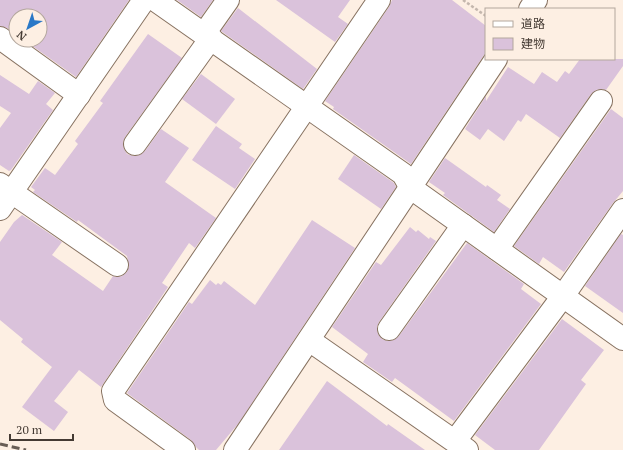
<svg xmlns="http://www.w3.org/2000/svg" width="623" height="450" font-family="'PT Serif','Noto Sans JP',serif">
<rect width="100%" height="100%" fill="#fdefe3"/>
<g fill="#dac2db">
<polygon points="0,0 129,0 76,77 24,40 40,40 40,16 16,16 16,34 7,28 0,26"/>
<polygon points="177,0 213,0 201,17"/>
<polygon points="276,0 350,0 338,17 348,24 335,42"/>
<polygon points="392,0 452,0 486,26 486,52 411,164 333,109 334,107 325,101 389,7"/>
<polygon points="238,8 317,69 303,89 221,31"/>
<polygon points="148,34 182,58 125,137 123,142 124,149 127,154 133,156 140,155 145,151 161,129 189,148 165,182 216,218 195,248 189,243 162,283 168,287 101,387 79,370 54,401 68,412 54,431 22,407 52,367 21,342 23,339 0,320 0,242 14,222 22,215 62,242 52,255 103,291 113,276 116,277 122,276 127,272 129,266 127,256 78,220 77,222 33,192 35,190 31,187 45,168 55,175 58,171 78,144 75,141 103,103 100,101"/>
<polygon points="580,59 623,59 623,66 606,90 602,89 596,90 591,94 560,138 526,114 521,122 518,120 504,141 488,129 480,140 465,129 486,96 486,101 508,67 534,84 542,72 557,82 565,71 569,74"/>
<polygon points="201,74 235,99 216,124 182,99"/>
<polygon points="0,75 29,94 38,81 55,93 46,104 53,110 11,170 9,171 0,165 0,128 11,113 0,106"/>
<polygon points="611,109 623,118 623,191 613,203 564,272 543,257 539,264 514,246"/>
<polygon points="216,126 242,144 239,148 255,159 235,189 192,160"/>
<polygon points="354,155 394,183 396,187 381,209 338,179"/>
<polygon points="445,158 486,187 487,185 501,195 497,200 510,209 494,232 443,195 445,193 429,182"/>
<polygon points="312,220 355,248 238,424 216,450 199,450 196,447 191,440 127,393 189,302 192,304 210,280 216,285 218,283 221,285 224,281 255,305"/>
<polygon points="410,227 416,232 418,230 429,239 430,237 436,241 379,322 377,327 378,334 382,339 387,341 394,340 399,336 467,243 524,284 521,289 541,304 454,421 395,378 392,382 363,362 368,354 332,327 376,262 381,265"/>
<polygon points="621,234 623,235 623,313 585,286"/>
<polygon points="562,319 604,350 581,380 586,384 539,450 495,450 475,435"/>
<polygon points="327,381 387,426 388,424 425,450 279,450"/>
</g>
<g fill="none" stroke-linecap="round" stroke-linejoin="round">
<defs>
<g id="street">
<polyline points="155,0 403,174 411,188 623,339"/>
<polyline points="530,9 536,0"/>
<polyline points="204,34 228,0"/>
<polyline points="0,38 79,95"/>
<polyline points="135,144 211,38"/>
<polyline points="0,184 117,265"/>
<polyline points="0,209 144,0"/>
<polyline points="497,249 601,101"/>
<polyline points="389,329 463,225"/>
<polyline points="309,340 467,450"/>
<polyline points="455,441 563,296 623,210"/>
<polyline points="184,450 115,400 113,391 379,0"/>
<polyline points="235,450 496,59"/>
</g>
</defs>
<use href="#street" stroke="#877261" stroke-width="24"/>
<polyline stroke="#c4b7ad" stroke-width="2.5" stroke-dasharray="3 2" stroke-linecap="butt" points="463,0 486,16"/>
<use href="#street" stroke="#fff" stroke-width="22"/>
<polyline stroke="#685d55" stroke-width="3" stroke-dasharray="8 4" stroke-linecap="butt" points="0,444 26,450"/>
</g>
<rect x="485" y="8" width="130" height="52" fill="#fdefe3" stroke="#b3a79d"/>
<rect x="493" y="21" width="20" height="6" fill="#ffffff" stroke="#b3a79d"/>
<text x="521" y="28" font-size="12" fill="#443a33">道路</text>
<rect x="493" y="38" width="20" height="12" fill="#dac2db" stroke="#b3a79d"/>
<text x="521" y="48" font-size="12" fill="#443a33">建物</text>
<g transform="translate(28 28) rotate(220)"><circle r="19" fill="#fdefe3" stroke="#b3a79d"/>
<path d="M0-3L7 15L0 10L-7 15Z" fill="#2a78c7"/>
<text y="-6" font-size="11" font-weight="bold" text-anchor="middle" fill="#443a33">N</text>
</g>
<path d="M10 434v6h63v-6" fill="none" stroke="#443a33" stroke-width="2"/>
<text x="16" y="434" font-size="12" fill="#443a33" stroke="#fdefe3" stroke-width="3" paint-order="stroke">20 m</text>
</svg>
